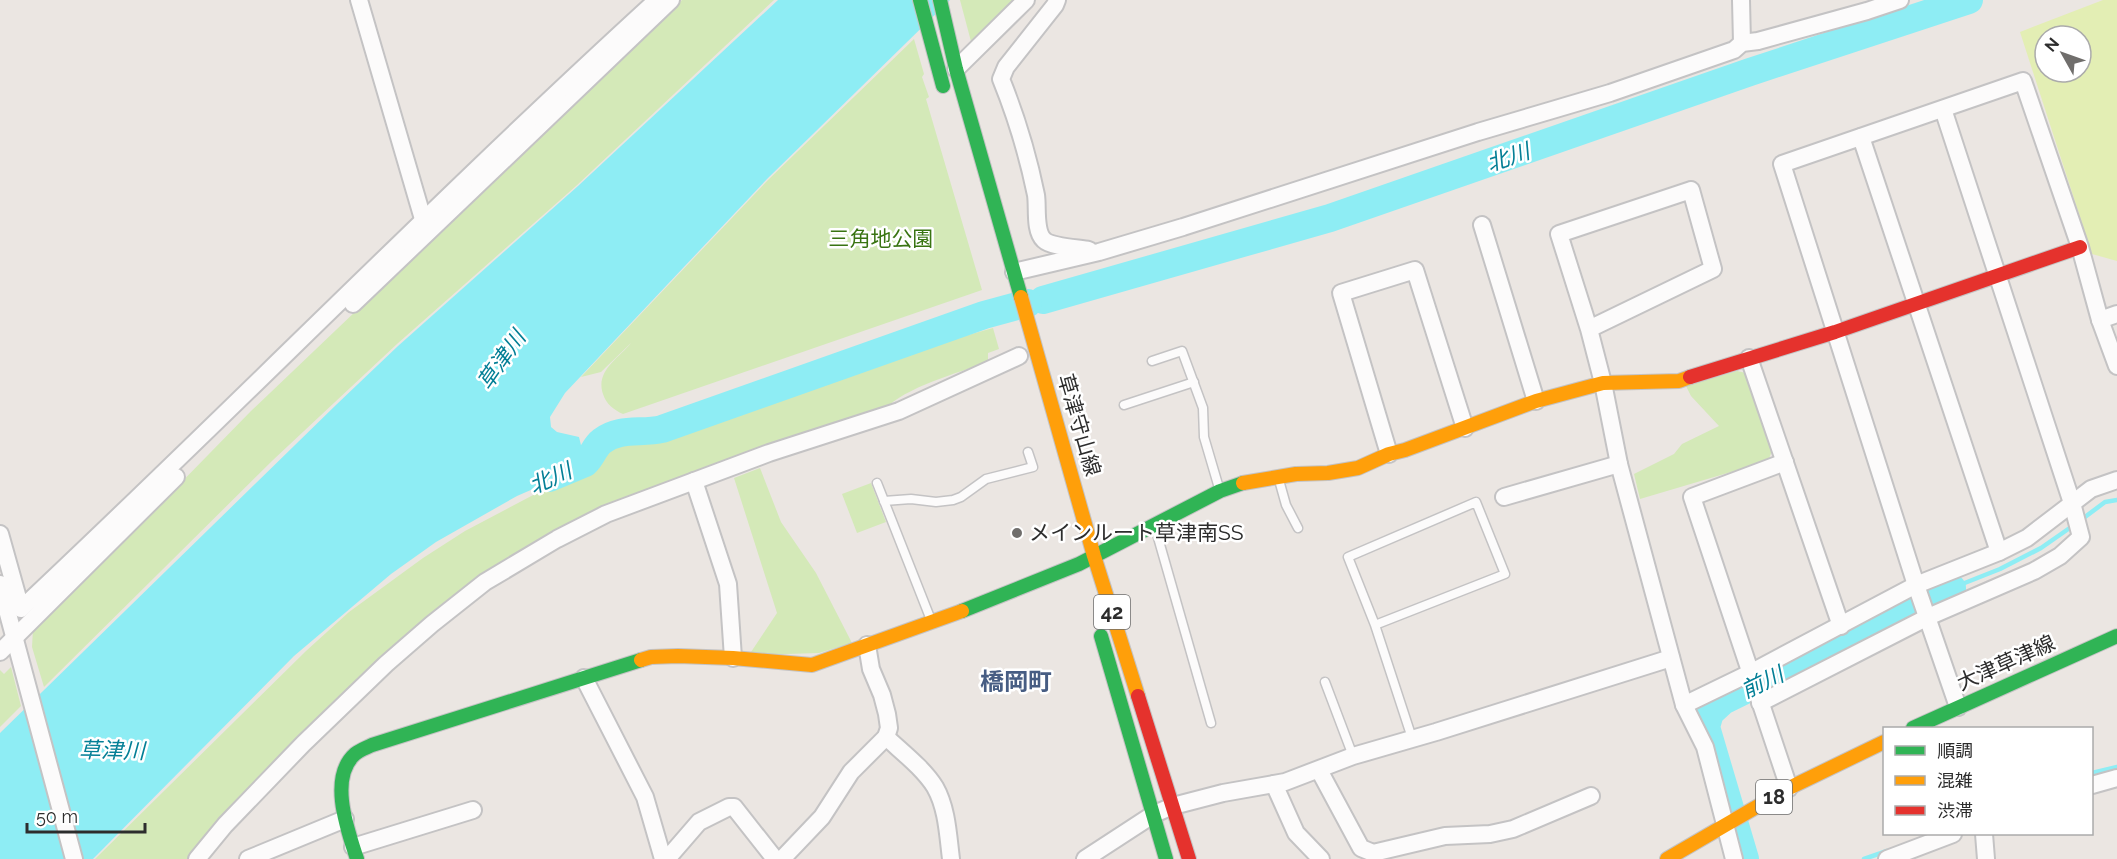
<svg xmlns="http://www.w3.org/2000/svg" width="2117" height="859" font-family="Raleway,'Noto Sans JP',sans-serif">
<rect width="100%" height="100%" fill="#ebe6e2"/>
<g fill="#d4e9b8">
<polygon points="682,0 774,0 576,186 397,344 273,460 44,687 32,647 33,629 123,542 251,411"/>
<polygon points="960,0 1023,0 973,49"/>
<path d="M 914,39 L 924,74 L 922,77 L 929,97 L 926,99 L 982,290 L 623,414 C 614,410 606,404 603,394 C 595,371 619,358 631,343 L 601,372 L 581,377 L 768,180 Z"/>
<path d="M 993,328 L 999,349 L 988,353 L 988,362 C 958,373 905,387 884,410 L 681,479 L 491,570 L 434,612 L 373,667 L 218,823 L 188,859 L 95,859 L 306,651 L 349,612 L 423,558 L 465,531 L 558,482 L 593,467 L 606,444 L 620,438 L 650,439 L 702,420 L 720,417 L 936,344 Z"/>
<polygon points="1737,371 1746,373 1772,451 1768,461 1640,499 1634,474 1674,454 1682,444 1719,426 1691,396 1686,386"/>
<polygon points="760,468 781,522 816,573 852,643 819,653 749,655 777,613 734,478"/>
<polygon points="871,483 886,522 857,533 842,494"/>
<polygon points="11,667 21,706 0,727 0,670 4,674"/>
</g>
<path fill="#e3eeb4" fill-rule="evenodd" d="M 2103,0 L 2117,0 L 2117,261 L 2092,254 L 2020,32 ZM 2045,36 L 2081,36 L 2081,72 L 2045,72 Z"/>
<polygon fill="#8eedf4" points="778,0 950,0 767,179 565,393 550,417 551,427 557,432 579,437 586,466 517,496 436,542 391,574 294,656 93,859 0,859 0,733 337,404 398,346 578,186"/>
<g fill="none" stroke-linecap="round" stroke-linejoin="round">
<g stroke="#8eedf4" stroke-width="4.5">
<polyline points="2081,520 2105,502 2117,500"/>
<polyline points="1952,588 2000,569 2041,548 2074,525"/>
<polyline points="2092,773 2117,767"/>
<polyline points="1864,859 1887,851"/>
</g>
<g stroke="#8eedf4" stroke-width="28">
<polyline points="1043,300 1330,218 1750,72 1969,0"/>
<path d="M 549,478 L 585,463 C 592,457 594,447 602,441 C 620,427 641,434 662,429 L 984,315 L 1028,303"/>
<polyline points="1745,859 1706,727 1710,713 1723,701 1952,588"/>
</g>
<defs>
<g id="lane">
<polyline points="1152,361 1182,351 1203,408 1204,437 1219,488"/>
<polyline points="1124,405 1194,382"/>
<polyline points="1279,480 1286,505 1298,528"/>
<polyline points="877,483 931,620"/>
<polyline points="884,501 911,499 936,502 953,500 961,497 986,479 1033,467 1028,452"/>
<polyline points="1155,527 1211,723"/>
<polyline points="1375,625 1505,574 1476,502 1348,557 1375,625 1412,738"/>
<polyline points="1325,682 1353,756"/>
</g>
<g id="street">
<polyline points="359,0 423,219"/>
<path d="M 1057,0 L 1055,5 L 1006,67 L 1001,79 C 1016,116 1028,156 1036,195 C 1038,207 1034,231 1044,240 C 1051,247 1079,248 1089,250"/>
<polyline points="1741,0 1742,43"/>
<polyline points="956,69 1026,0"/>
<polyline points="1861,137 1999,552"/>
<polyline points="1482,225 1536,401"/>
<polyline points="1014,272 1099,252 1183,227 1478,132 1610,93 1734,50 1742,43 1758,41 1867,11 1900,0"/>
<polyline points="353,304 671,0"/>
<polyline points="2100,320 2117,314"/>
<polyline points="1589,329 1713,269 1691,190 1559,234 1589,329 1603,383 1619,464 1684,705 1705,747 1734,859"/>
<polyline points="1749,358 1841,626"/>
<polyline points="1389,454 1341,293 1415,270 1465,428"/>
<polyline points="1785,462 1692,497 1789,788"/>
<polyline points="694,481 728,584 733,658"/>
<polyline points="1504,497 1619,464"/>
<path d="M 0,534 L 21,609 C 235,408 440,198 657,0"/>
<polyline points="0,584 74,859"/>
<polyline points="0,652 176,477"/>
<polyline points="584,678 645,797 663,859"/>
<polyline points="1760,703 1928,617 2034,571 2060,556 2081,537 2072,503 1943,109"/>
<polyline points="1684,705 1750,673 1916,585 1999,552 2027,538 2091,489 2117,480"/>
<polyline points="1958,707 1916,585 1782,164 2023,81 2080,247 2100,320 2117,366"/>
<path d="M 886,737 C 902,752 923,768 935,787 C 947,808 948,835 951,859"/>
<polyline points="1319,770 1361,848 1373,853 1445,836 1490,834 1513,829 1591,796"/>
<polyline points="1274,784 1296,833 1321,859"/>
<polyline points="2092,785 2117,778"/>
<polyline points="1984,834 1986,859"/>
<polyline points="353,847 473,810"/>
<polyline points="197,859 225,825 303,744 386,664 432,624 485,582 557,539 606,514 769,453 899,411 1019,356"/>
<polyline points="248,859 345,819"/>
<polyline points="667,859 699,822 729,807 734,807 775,859"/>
<polyline points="782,859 822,817 851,772 886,737 889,728 887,714 882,695 871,669 867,645"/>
<polyline points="1085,859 1154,814 1173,806 1223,793 1285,782 1353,756 1436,732 1671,658"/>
<polyline points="1887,859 1953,834"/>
</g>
<g id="fast">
<polyline points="920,0 943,86"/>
<polyline points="940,0 956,69 1021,297"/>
<polyline points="962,611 1079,564 1220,491 1243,483"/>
<polyline points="1101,636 1166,859"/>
<polyline points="1913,728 2117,636"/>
<path d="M 357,859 C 348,831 328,778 355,754 C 360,750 366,748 372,745 L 641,660"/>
</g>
<g id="slow">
<polyline points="1021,297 1094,556 1138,696"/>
<polyline points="1243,483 1296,474 1328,473 1358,468 1389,454 1405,450 1536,401 1603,383 1679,381 1690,377"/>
<polyline points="641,660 651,657 678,656 733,658 812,665 962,611"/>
<polyline points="1667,859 1789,788 1884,742"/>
</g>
<g id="jam">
<polyline points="1690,377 1835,332 2080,247"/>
<polyline points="1138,696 1189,859"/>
</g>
</defs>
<use href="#lane" stroke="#c4c3c4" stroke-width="11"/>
<use href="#street" stroke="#c4c3c4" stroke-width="20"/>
<use href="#fast" stroke="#c4c3c4" stroke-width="16"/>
<use href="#slow" stroke="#c4c3c4" stroke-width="16"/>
<use href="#jam" stroke="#c4c3c4" stroke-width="16"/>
<use href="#lane" stroke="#fcfbfb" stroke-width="8"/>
<use href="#street" stroke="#fcfbfb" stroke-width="16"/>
<use href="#fast" stroke="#30b455" stroke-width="14"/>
<use href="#slow" stroke="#ff9f0a" stroke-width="14"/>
<use href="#jam" stroke="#e5322d" stroke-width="14"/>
</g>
<circle fill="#706e6c" stroke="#fff" stroke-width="2" cx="1017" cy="533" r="6"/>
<g text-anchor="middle" stroke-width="5" stroke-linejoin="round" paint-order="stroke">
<g fill="#fff" stroke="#6c6c6c" stroke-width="1.5">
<rect x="1094" y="595" width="36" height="34" rx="4.5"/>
<rect x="1756" y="780" width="36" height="34" rx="4.5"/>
</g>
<g font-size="20" font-weight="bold" fill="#2d2d2d">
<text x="1112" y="619">42</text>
<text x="1774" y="804">18</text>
</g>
<g font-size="21" fill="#397412" stroke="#fff">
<text x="881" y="246">三角地公園</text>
</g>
<g font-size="21" fill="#2d2d2d" stroke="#fff">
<text transform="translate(1079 425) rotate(74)" y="7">草津守山線</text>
<text transform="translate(2006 663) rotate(-24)" y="7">大津草津線</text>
</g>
<g font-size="21" fill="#2d2d2d" stroke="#fff" text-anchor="start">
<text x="1029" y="540">メインルート草津南SS</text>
</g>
<g font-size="22" font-style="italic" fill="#037f96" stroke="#fff">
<text transform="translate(1508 157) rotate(-19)" y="8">北川</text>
<text transform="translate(501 360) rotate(-55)" y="8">草津川</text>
<text transform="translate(550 478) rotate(-24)" y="8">北川</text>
<text transform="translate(1762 682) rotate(-26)" y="8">前川</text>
<text transform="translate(112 750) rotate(1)" y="8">草津川</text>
</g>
<g font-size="24" font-weight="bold" fill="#475d83" stroke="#fff">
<text x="1016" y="690">橋岡町</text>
</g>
</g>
<rect x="1883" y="727" width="210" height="108" fill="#ffffff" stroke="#ababab" stroke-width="1.5"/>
<rect x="1895" y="746" width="30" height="9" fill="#30b455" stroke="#ababab" stroke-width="1.5"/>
<text x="1937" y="757" font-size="18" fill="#2d2d2d">順調</text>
<rect x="1895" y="776" width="30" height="9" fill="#ff9f0a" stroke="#ababab" stroke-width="1.5"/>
<text x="1937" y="787" font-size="18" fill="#2d2d2d">混雑</text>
<rect x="1895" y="806" width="30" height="9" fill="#e5322d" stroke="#ababab" stroke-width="1.5"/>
<text x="1937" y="817" font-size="18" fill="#2d2d2d">渋滞</text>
<g transform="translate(2063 54) rotate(310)"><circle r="28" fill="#ffffff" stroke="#ababab" stroke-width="1.5"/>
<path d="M0-4.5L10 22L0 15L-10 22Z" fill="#706e6c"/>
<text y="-9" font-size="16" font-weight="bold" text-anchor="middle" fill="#2d2d2d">N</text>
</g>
<path d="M27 823v9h118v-9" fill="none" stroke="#2d2d2d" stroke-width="3"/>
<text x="36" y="823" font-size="18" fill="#2d2d2d" stroke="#ffffff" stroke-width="4.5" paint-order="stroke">50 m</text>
</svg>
